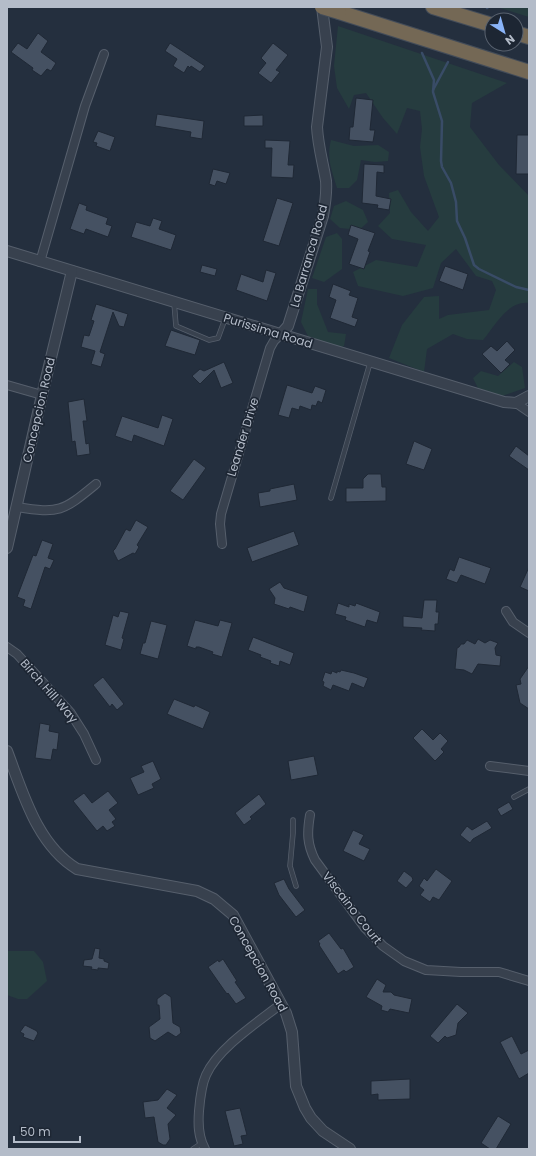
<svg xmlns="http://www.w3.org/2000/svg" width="536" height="1156" font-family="Poppins,sans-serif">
<rect width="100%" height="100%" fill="#242f3e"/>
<g fill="#263c3f">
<polygon points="497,7 529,7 529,17"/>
<path d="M 338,26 L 507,83 L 472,103 L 470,127 L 499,165 L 529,196 L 529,303 C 508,300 495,326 483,340 L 467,339 L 453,334 L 427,349 L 424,372 L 389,358 L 402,325 L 424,297 L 439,296 L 439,319 L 448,315 L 489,310 L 496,290 L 492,281 L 476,276 L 456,249 L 441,263 L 433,288 L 403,296 L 358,286 L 353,272 L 376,260 L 417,267 L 426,245 L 392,239 L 378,226 L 390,213 L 389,193 L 398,190 L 411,212 L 428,231 L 439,217 L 424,176 L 420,147 L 422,129 L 420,111 L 407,108 L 397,134 L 383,118 L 366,93 L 354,95 L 349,109 L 337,88 L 334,66 Z"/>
<path d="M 331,140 L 354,146 L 378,145 L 389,152 L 388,161 L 375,162 L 361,160 L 357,180 L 349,188 L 337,188 C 332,171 326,158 331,140 Z"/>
<polygon points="346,201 363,210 368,222 359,230 340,228 330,219 334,206"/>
<polygon points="337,233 342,239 342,269 324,282 312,278 326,237"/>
<polygon points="308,289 317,289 317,304 328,332 346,334 344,346 337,349 308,336 301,322"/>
<polygon points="514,362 522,367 525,388 502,396 478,388 473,378 481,371 498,376"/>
<polygon points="7,951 34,951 43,962 47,981 27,999 18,999 7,995"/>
</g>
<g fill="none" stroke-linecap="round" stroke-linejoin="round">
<g stroke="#394c67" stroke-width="2.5">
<polyline points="487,8 488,7"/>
<polyline points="422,53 434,80 433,92 442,121 441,161 442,167 451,183 456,202 457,221 465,238 474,265 479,269 516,287 529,290"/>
<polyline points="433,90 448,62"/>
</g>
</g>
<g fill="#455162" stroke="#1f2835">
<polygon points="38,33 48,41 41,52 56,63 51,71 47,69 41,76 32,70 33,68 11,52 18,43 27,49"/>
<polygon points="170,43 205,66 200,72 191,66 190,68 188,66 184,73 173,66 177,59 165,51"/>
<polygon points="273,43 288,55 276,70 280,72 271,83 258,73 266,63 261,58"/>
<polygon points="356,98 373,100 370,130 375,130 373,142 349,140 350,127 353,127"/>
<polygon points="157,114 204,121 202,139 190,137 191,132 155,126"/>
<polygon points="263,115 263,126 244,126 244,116"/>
<polygon points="98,131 115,137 110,151 96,146 97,143 93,142"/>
<polygon points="517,135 529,135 529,174 516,174"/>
<polygon points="265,140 290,141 288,165 294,165 293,178 271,177 272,148 265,148"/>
<polygon points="364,164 384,165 384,173 377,172 376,196 391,199 389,210 377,208 378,205 362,203"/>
<polygon points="213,169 230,173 226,184 217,181 215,186 209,184"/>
<polygon points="277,198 293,203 279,246 263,241"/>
<polygon points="79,203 87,206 86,210 108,218 106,224 112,226 108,237 86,229 84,234 70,229"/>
<polygon points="153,218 162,221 159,229 176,235 171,250 131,237 136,222 150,226"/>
<polygon points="351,225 375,233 368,251 370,252 364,269 349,264 358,239 348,235"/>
<polygon points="202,265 217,269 215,276 200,272"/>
<polygon points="445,266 468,274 463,290 439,281"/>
<polygon points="266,270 276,273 267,301 236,290 241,274 263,282"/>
<polygon points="333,284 351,291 349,295 358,298 352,317 358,319 355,327 330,318 336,300 329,297"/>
<polygon points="96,304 128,314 124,327 119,326 113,312 100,352 105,354 101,367 91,364 95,351 81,347 84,335 89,336 94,321 91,320"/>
<polygon points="171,330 200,340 195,355 165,346"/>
<polygon points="507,341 515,350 505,360 510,364 501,373 482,354 491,346 497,351"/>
<polygon points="224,362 233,383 221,388 214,370 200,384 192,376 200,369 204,371"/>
<polygon points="287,385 312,393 315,386 326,390 322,403 318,401 316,406 312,405 311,410 300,406 299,410 292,408 289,418 278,415"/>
<polygon points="84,399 87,421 83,421 86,444 89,443 90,454 77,456 75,441 72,442 68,402"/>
<polygon points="162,415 173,419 164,446 134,435 132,442 115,436 122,416 158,428"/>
<polygon points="414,441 432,449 424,470 406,464"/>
<polygon points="516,446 529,456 529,470 509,456"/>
<polygon points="194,459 206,468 183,500 170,491"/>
<polygon points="368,474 381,474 382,487 386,487 386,501 346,502 346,488 363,488 363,479"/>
<polygon points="294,484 297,500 260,507 258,493 270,491 270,489"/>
<polygon points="136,520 148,527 137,545 139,547 135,554 133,553 118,561 113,551 115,549 126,529 130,531"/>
<polygon points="294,531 299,545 252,562 247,548"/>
<polygon points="42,540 53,544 48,558 54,560 50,569 45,567 31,609 23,606 25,600 17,597 33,555 36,556"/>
<polygon points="459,557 491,568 485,584 461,575 457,583 446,579 450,569 454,571"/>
<polygon points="529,567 529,591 520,587"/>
<polygon points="280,582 284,588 308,596 304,612 290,607 289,609 274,604 275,598 269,589"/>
<polygon points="424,600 437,600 436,612 439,612 438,624 435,624 435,631 421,630 422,628 403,627 403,616 422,618"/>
<polygon points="338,603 349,607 349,604 355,606 356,603 380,612 377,623 367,620 365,627 345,620 346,617 335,614"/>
<polygon points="120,611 129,613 122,638 124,639 121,650 105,645 113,615 118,617"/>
<polygon points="195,620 218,626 220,620 232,623 222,657 212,654 213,652 199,647 196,647 196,649 187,646"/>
<polygon points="151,621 167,625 158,659 140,654 143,643 145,643"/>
<polygon points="253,637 294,653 290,665 280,661 279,666 270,663 271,661 260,657 261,655 248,650"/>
<polygon points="478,639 485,643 490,640 498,643 495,648 496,655 501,656 500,666 478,664 472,674 464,670 455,669 457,648 459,647 461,644 464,644 467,640 475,644"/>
<polygon points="529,666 529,709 520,703 516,685 521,684 520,679"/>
<polygon points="341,670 354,673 368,678 364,688 352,683 349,691 333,685 331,690 323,686 324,682 322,681 325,672 331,674 332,671 337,673 337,671 340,672"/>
<polygon points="103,677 124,704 117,710 112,704 110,707 93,685"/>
<polygon points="174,699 194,707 195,705 210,712 203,729 167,714"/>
<polygon points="40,723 50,725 49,731 59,733 57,750 53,749 51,760 35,758"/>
<polygon points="422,729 433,740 440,733 448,741 441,749 444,752 435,761 413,738"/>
<polygon points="314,756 318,775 291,780 288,761"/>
<polygon points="153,761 161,779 152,784 154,788 138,795 130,778 144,772 141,766"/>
<polygon points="108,791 118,803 109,810 116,819 112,822 115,826 107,831 103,826 97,831 73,801 84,793 92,803"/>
<polygon points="259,794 266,804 250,817 252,819 244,825 235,813"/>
<polygon points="509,802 513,809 501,816 497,809"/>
<polygon points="487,821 492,828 473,839 470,843 460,835 467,826 472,830"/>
<polygon points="353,830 364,835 359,844 370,849 364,861 343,851"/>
<polygon points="436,869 452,881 439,900 433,897 430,902 420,895 424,890 419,886 424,878 427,881"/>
<polygon points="404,871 412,877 413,880 406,888 397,881"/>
<polygon points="284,879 289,889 305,910 296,917 279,895 274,883"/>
<polygon points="329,933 341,949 343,948 354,967 346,972 344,970 338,974 319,945 320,944 318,941"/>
<polygon points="95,948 100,949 99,958 104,959 104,961 109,963 108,969 98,968 98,970 91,969 92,967 83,966 84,960 92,959"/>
<polygon points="223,959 237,981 235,982 246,998 236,1004 228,993 227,994 224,990 208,967 218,960 219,962"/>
<polygon points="377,979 386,985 383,992 391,992 394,995 412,999 409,1013 390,1009 388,1012 381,1010 382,1006 366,997"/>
<polygon points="165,993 171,997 173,1023 180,1027 181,1033 176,1037 168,1032 155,1041 150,1038 149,1027 160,1019 159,1005 157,1005 157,999"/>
<polygon points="457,1004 468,1013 458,1023 456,1035 447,1038 445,1036 438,1043 430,1036"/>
<polygon points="25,1025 37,1031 37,1032 38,1033 34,1041 23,1037 24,1034 20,1032"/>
<polygon points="512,1036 521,1054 529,1050 529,1073 519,1079 500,1042"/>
<polygon points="410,1079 410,1099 378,1100 378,1094 371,1095 371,1081"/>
<polygon points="167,1089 177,1095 167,1108 176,1115 168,1124 170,1139 166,1145 163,1145 158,1142 154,1117 145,1118 143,1102 158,1100"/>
<polygon points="240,1108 247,1135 241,1136 243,1144 234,1146 225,1111"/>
<polygon points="498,1116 511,1124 496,1149 490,1149 481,1143"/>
</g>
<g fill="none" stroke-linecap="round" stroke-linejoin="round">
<defs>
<g id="service">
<polyline points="174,302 176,326 209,340 218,338 225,319"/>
<polyline points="331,498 370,363"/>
<polyline points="514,797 529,789"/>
<polyline points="293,820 293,833 290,866 296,886"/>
<polyline points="193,1149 202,1143"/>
</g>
<g id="minor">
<polyline points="40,262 85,106 104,54"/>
<polyline points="7,385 42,395"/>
<polyline points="516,403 529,412"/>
<path d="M 17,507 C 60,514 63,511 96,484"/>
<polyline points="222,544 220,524 221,514 270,348 274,341 280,335"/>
<polyline points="506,611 513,622 529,633"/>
<polyline points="7,647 17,654 70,712 84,734 96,760"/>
<polyline points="490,766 529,771"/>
<path d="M 310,815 C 307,833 307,844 315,860 L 365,928 L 383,946 L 404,961 L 426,970 L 461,972 L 499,972 L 529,981"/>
<path d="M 205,1149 C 198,1137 198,1124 199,1111 C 200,1099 201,1086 206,1075 C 218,1048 258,1022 281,1004"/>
</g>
<g id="tertiary">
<polyline points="7,251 504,402 516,403 529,396"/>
<path d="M 280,335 L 288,326 L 323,216 C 325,205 327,193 326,181 C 323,163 318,146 317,127 L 327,47 L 322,7"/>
<polyline points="7,548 42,395 72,271"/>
<path d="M 7,751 C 23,793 37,845 77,869 L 197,891 L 214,899 L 233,915 L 286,1013 L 292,1032 L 296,1086 L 305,1108 L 311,1118 L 323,1131 L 350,1149"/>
</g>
<g id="motorway">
<polyline points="433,7 492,25"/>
<polyline points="339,12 529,72"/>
<polyline points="516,33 529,37"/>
</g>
</defs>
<use href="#service" stroke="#565f6c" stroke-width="5.5"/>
<use href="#minor" stroke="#565f6c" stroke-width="10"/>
<use href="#tertiary" stroke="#565f6c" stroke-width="12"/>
<use href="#motorway" stroke="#434c59" stroke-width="16"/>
<use href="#service" stroke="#38414e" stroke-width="4"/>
<use href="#minor" stroke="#38414e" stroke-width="8"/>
<use href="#tertiary" stroke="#38414e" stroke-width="10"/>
<use href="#motorway" stroke="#746855" stroke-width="14"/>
<defs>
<polyline id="motorway-bridge" points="322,7 339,12"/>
</defs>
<use href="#motorway-bridge" stroke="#434c59" stroke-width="16" stroke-linecap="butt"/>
<use href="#motorway-bridge" stroke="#746855" stroke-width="14"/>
</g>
<g text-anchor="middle" stroke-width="3.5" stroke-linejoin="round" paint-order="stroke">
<g font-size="12" fill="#b4bcc9" stroke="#1d2633">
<text transform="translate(309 256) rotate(-74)" y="4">La Barranca Road</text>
<text transform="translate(268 331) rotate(17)" y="4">Purissima Road</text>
<text transform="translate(39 410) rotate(-77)" y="4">Concepcion Road</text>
<text transform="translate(243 437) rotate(-73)" y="4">Leander Drive</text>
<text transform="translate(49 691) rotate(49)" y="4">Birch Hill Way</text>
<text transform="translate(352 908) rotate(52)" y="4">Viscaino Court</text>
<text transform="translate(258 964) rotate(61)" y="4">Concepcion Road</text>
</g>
</g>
<rect width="536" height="1156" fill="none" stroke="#b4bcc9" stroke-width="16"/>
<g transform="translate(504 32) rotate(143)"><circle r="19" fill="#1d2633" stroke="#59626f"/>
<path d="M0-3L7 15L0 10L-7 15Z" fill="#8ab4f8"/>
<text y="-6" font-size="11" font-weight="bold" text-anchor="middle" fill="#b4bcc9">N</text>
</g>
<path d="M14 1136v6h66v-6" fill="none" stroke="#b4bcc9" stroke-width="2"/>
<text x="20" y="1136" font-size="12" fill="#b4bcc9" stroke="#1d2633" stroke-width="3" paint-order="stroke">50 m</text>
</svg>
